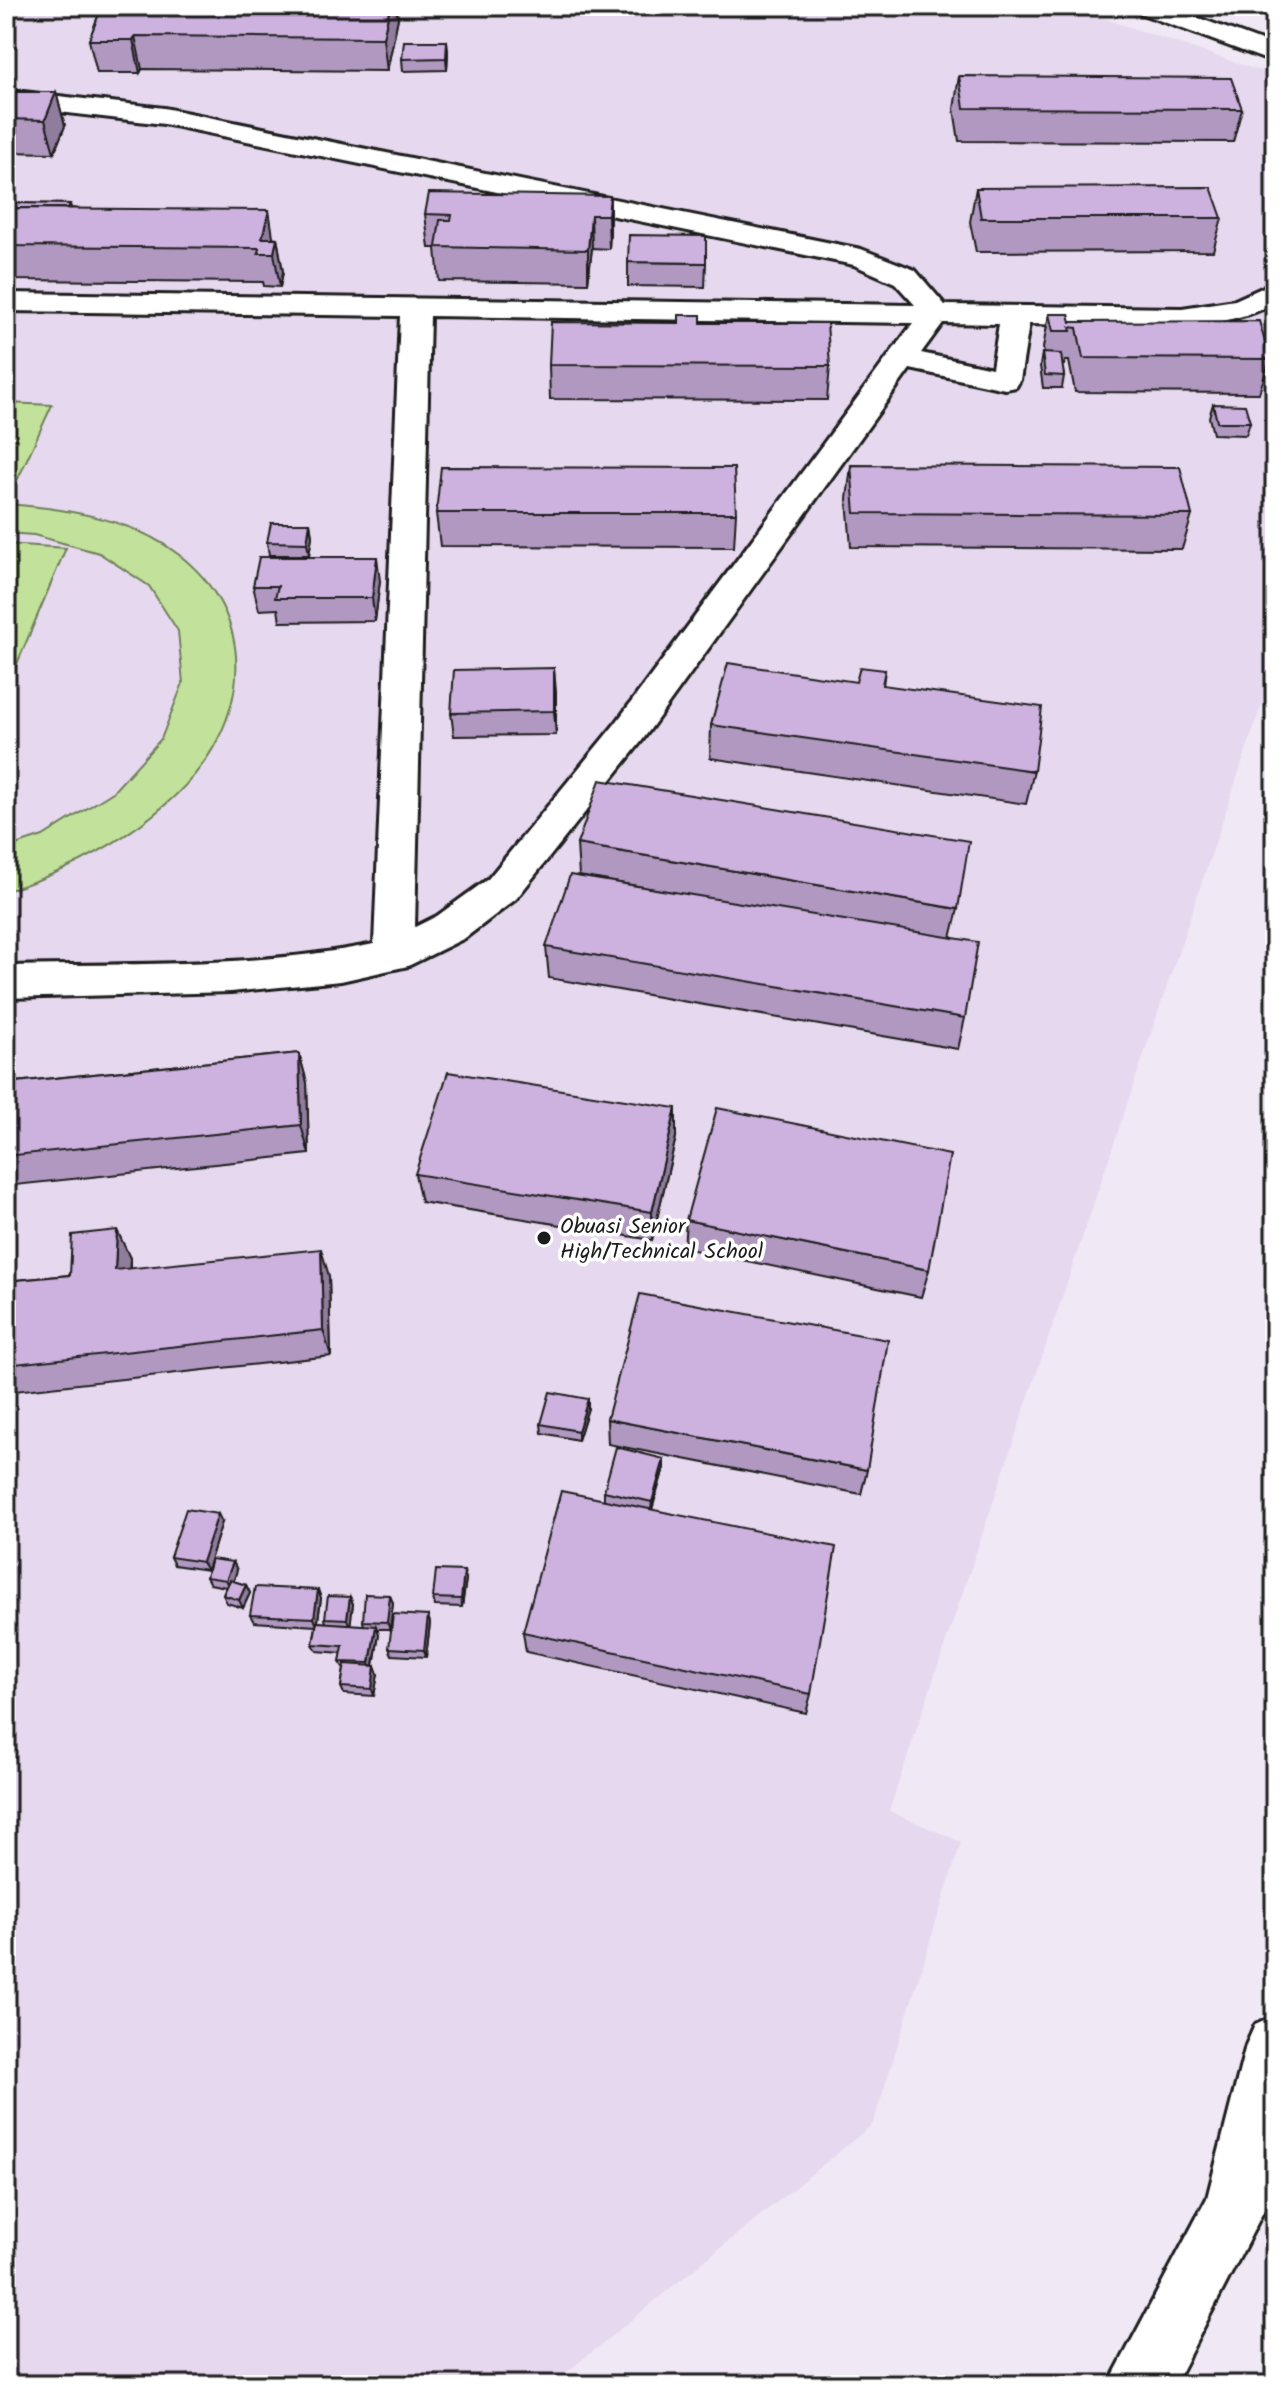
<svg xmlns="http://www.w3.org/2000/svg" width="1281" height="2391" font-family="Kalam,sans-serif">
<rect width="100%" height="100%" fill="#f0e8f5"/>
<filter id="ink" filterUnits="userSpaceOnUse"><feTurbulence type="fractalNoise" baseFrequency=".0125" numOctaves="2"/><feDisplacementMap in="SourceGraphic" scale="16" xChannelSelector="R" yChannelSelector="G"/><feConvolveMatrix kernelMatrix="1 2 1 2 8 2 1 2 1" color-interpolation-filters="sRGB"/></filter>
<g filter="url(#ink)">
<polygon fill="#e6d8ee" points="6,6 1067,6 1275,76 1275,547 1272,553 1275,555 1275,665 889,1811 961,1842 873,2124 551,2385 6,2385"/>
<g fill="#c2e29b" stroke="#6f7f5c" stroke-width="2">
<polygon points="6,403 52,405 16,483 6,482"/>
<path d="M 6,504 C 43,507 78,511 114,522 C 213,552 267,641 218,739 C 181,813 82,868 6,891 L 6,848 L 43,836 L 113,792 L 161,739 L 183,683 L 178,631 L 149,586 L 99,553 L 34,535 L 6,533 Z"/>
<polygon points="6,544 66,548 6,690"/>
</g>
<g fill="none" stroke-linecap="round" stroke-linejoin="round">
<defs>
<g id="minor">
<polygon points="1131,6 1166,6 1275,46 1275,63 1134,11"/>
<path d="M 6,90 L 164,108 L 861,249 L 915,270 L 945,305 L 1182,308 L 1235,300 L 1275,282 L 1275,303 C 1207,339 1105,325 1029,324 L 1020,380 L 1016,387 L 1005,389 L 910,369 L 641,742 L 516,899 L 465,938 L 408,966 L 341,981 L 231,992 L 6,998 L 6,966 C 128,963 254,968 374,944 L 400,316 L 6,311 L 6,293 L 915,305 L 895,283 L 854,265 L 164,124 L 6,106 ZM 430,316 L 913,323 L 615,724 L 488,879 L 437,916 L 415,927 ZM 943,323 L 999,324 L 992,368 L 921,353 Z"/>
<polygon points="1275,2016 1275,2167 1265,2208 1174,2385 1108,2385 1207,2198 1246,2045 1255,2025"/>
</g>
</defs>
<use href="#minor" stroke="#1c1c1c" stroke-width="6"/>
<use href="#minor" fill="#fff" fill-rule="evenodd"/>
</g>
<g fill="#b098c0" stroke="#1c1c1c" stroke-width="2">
<polygon points="102,6 396,6 398,18 387,71 142,69 140,73 97,73 89,40"/>
<polygon points="447,41 448,53 447,70 403,71 402,59"/>
<polygon points="959,76 1242,109 1233,142 959,141 954,109"/>
<polygon points="6,92 56,92 65,126 54,153 6,152"/>
<polygon points="976,188 1222,218 1213,251 976,252 970,222"/>
<polygon points="610,196 610,230 609,249 592,248 588,283 439,281 436,248 429,248 425,214"/>
<polygon points="6,203 70,204 71,208 277,238 283,272 280,287 264,286 263,282 6,280"/>
<polygon points="628,262 706,263 705,287 628,286"/>
<polygon points="1049,314 1071,322 1270,359 1259,393 1075,392 1069,361 1065,361 1064,365 1062,365 1064,376 1062,388 1043,388 1040,366 1042,353 1044,353 1043,348"/>
<polygon points="701,323 830,366 827,400 550,399 549,365"/>
<polygon points="1213,404 1250,422 1246,435 1213,434 1209,417"/>
<polygon points="851,466 1192,515 1182,549 851,547 847,499"/>
<polygon points="436,513 736,513 734,547 440,546"/>
<polygon points="310,523 312,536 309,555 269,555 267,542"/>
<polygon points="380,581 375,621 280,622 278,609 259,610 253,586"/>
<polygon points="554,668 556,735 454,736 451,713"/>
<polygon points="885,670 883,685 1034,771 1026,804 710,758 711,725 856,682"/>
<polygon points="577,844 958,909 951,938 965,1018 958,1049 549,978 546,947 677,893 579,876"/>
<polygon points="299,1053 307,1083 309,1154 6,1186 6,1083"/>
<polygon points="676,1137 652,1240 421,1202 415,1174"/>
<polygon points="686,1220 929,1270 921,1297 684,1248"/>
<polygon points="130,1258 130,1269 329,1276 331,1356 6,1392 6,1281 70,1275"/>
<polygon points="588,1399 588,1408 578,1440 542,1433 541,1424"/>
<polygon points="607,1419 867,1470 861,1494 608,1444"/>
<polygon points="664,1459 664,1468 652,1510 811,1694 806,1713 526,1652 523,1632 604,1499 604,1491"/>
<polygon points="222,1522 207,1570 174,1565 170,1557"/>
<polygon points="233,1562 237,1570 233,1581 246,1585 250,1593 243,1608 227,1603 223,1595 226,1587 210,1584 206,1577"/>
<polygon points="466,1579 462,1607 435,1606 433,1598"/>
<polygon points="318,1590 321,1598 318,1622 326,1623 325,1618 350,1597 353,1604 350,1625 364,1626 363,1621 393,1603 390,1629 377,1629 379,1634 374,1666 375,1666 378,1674 374,1696 344,1694 341,1687 344,1669 340,1662 342,1653 317,1651 313,1644 316,1626 254,1622 250,1615"/>
<polygon points="428,1616 430,1623 426,1657 392,1655 389,1648"/>
</g>
<g fill="#907c9c" stroke="#1c1c1c" stroke-width="2">
<polygon points="390,6 396,6 398,18 387,71 383,38"/>
<polygon points="135,36 142,69 140,73 133,40"/>
<polygon points="447,41 448,53 447,70 446,58"/>
<polygon points="56,92 65,126 54,153 45,120"/>
<polygon points="610,196 610,230 609,249 608,215"/>
<polygon points="269,210 274,243 262,238"/>
<polygon points="591,215 592,248 588,283 588,250"/>
<polygon points="277,238 283,272 280,287 274,253"/>
<polygon points="310,523 312,536 309,555 307,543"/>
<polygon points="377,557 380,581 375,621 372,598"/>
<polygon points="554,668 556,692 556,735 554,711"/>
<polygon points="299,1053 307,1083 309,1154 301,1125"/>
<polygon points="676,1108 676,1137 652,1240 652,1212"/>
<polygon points="117,1230 130,1258 128,1297 115,1270"/>
<polygon points="321,1249 329,1276 331,1356 323,1330"/>
<polygon points="588,1399 588,1408 578,1440 578,1431"/>
<polygon points="664,1459 664,1468 651,1510 652,1502"/>
<polygon points="218,1514 222,1522 207,1570 202,1562"/>
<polygon points="233,1562 237,1570 231,1588 226,1580"/>
<polygon points="464,1571 466,1579 462,1607 461,1599"/>
<polygon points="246,1585 250,1593 243,1608 239,1600"/>
<polygon points="318,1590 321,1598 317,1626 314,1618"/>
<polygon points="390,1595 393,1603 390,1629 387,1622"/>
<polygon points="350,1597 353,1604 350,1627 347,1619"/>
<polygon points="428,1616 430,1623 426,1657 424,1650"/>
<polygon points="376,1626 379,1634 373,1670 370,1663"/>
<polygon points="375,1666 378,1674 374,1696 372,1689"/>
</g>
<g fill="#cdb1df" stroke="#1c1c1c" stroke-width="2">
<polygon points="102,6 142,6 141,9 196,9 197,6 390,6 383,38 135,36 133,40 89,40"/>
<polygon points="151,6 197,6 196,9 150,8"/>
<polygon points="404,41 447,41 446,58 402,59"/>
<polygon points="959,76 1231,78 1242,109 964,108"/>
<polygon points="6,92 56,92 45,120 6,119"/>
<polygon points="1211,187 1222,218 981,218 976,188"/>
<polygon points="429,193 610,196 608,215 591,215 588,250 436,247 440,220 451,220 452,215 425,214"/>
<polygon points="6,203 70,204 68,208 6,208"/>
<polygon points="6,208 269,210 262,238 277,238 274,253 258,253 259,248 6,246"/>
<polygon points="629,235 706,236 706,263 628,262"/>
<polygon points="1049,314 1069,314 1071,322 1259,321 1270,359 1083,358 1077,328 1070,327 1071,331 1053,331"/>
<polygon points="679,315 701,315 701,323 827,323 830,366 549,365 551,322 679,323"/>
<polygon points="1042,353 1061,354 1064,376 1045,375"/>
<polygon points="1213,404 1245,405 1250,422 1217,422"/>
<polygon points="851,465 1180,467 1192,515 855,513"/>
<polygon points="441,467 734,468 736,513 436,513"/>
<polygon points="271,523 310,523 307,543 267,542"/>
<polygon points="259,557 377,557 372,598 275,598 278,586 253,586"/>
<polygon points="728,663 856,682 860,667 885,670 882,685 1042,707 1034,771 711,725"/>
<polygon points="554,668 554,711 451,713 454,670"/>
<polygon points="600,780 969,841 958,909 577,844"/>
<polygon points="570,875 978,942 965,1018 546,947"/>
<polygon points="299,1053 301,1125 6,1156 6,1083"/>
<polygon points="448,1072 676,1108 652,1212 415,1174"/>
<polygon points="717,1108 950,1155 929,1270 686,1220"/>
<polygon points="117,1230 115,1270 321,1249 323,1330 6,1365 6,1281 70,1275 72,1235"/>
<polygon points="640,1294 888,1340 867,1470 607,1419"/>
<polygon points="550,1392 588,1399 578,1431 541,1424"/>
<polygon points="616,1447 664,1459 652,1502 604,1491"/>
<polygon points="561,1491 836,1547 811,1694 523,1632"/>
<polygon points="186,1509 218,1514 202,1562 170,1557"/>
<polygon points="211,1559 233,1562 226,1580 206,1577"/>
<polygon points="436,1570 464,1571 461,1599 433,1598"/>
<polygon points="230,1580 246,1585 239,1600 223,1595"/>
<polygon points="255,1587 318,1590 314,1618 250,1615"/>
<polygon points="365,1594 390,1595 387,1622 363,1621"/>
<polygon points="328,1596 350,1597 347,1619 325,1618"/>
<polygon points="393,1614 428,1616 424,1650 389,1648"/>
<polygon points="317,1622 376,1626 370,1663 340,1662 343,1646 313,1644"/>
<polygon points="345,1664 375,1666 372,1689 341,1687"/>
</g>
</g>
<circle fill="#1c1c1c" stroke="#fff" stroke-width="3" cx="544" cy="1238" r="8"/>
<g text-anchor="middle" stroke-width="7" stroke-linejoin="round" paint-order="stroke">
<g font-size="22" fill="#1c1c1c" stroke="#fff" text-anchor="start">
<text x="560" y="1233">Obuasi Senior<tspan x="560" dy="25">High/Technical School</tspan></text>
</g>
</g>
<rect width="1281" height="2391" fill="none" stroke="#fff" stroke-width="32"/>
<rect x="16" y="16" width="1249" height="2359" fill="none" stroke="#1c1c1c" stroke-width="3" filter="url(#ink)"/>
</svg>
